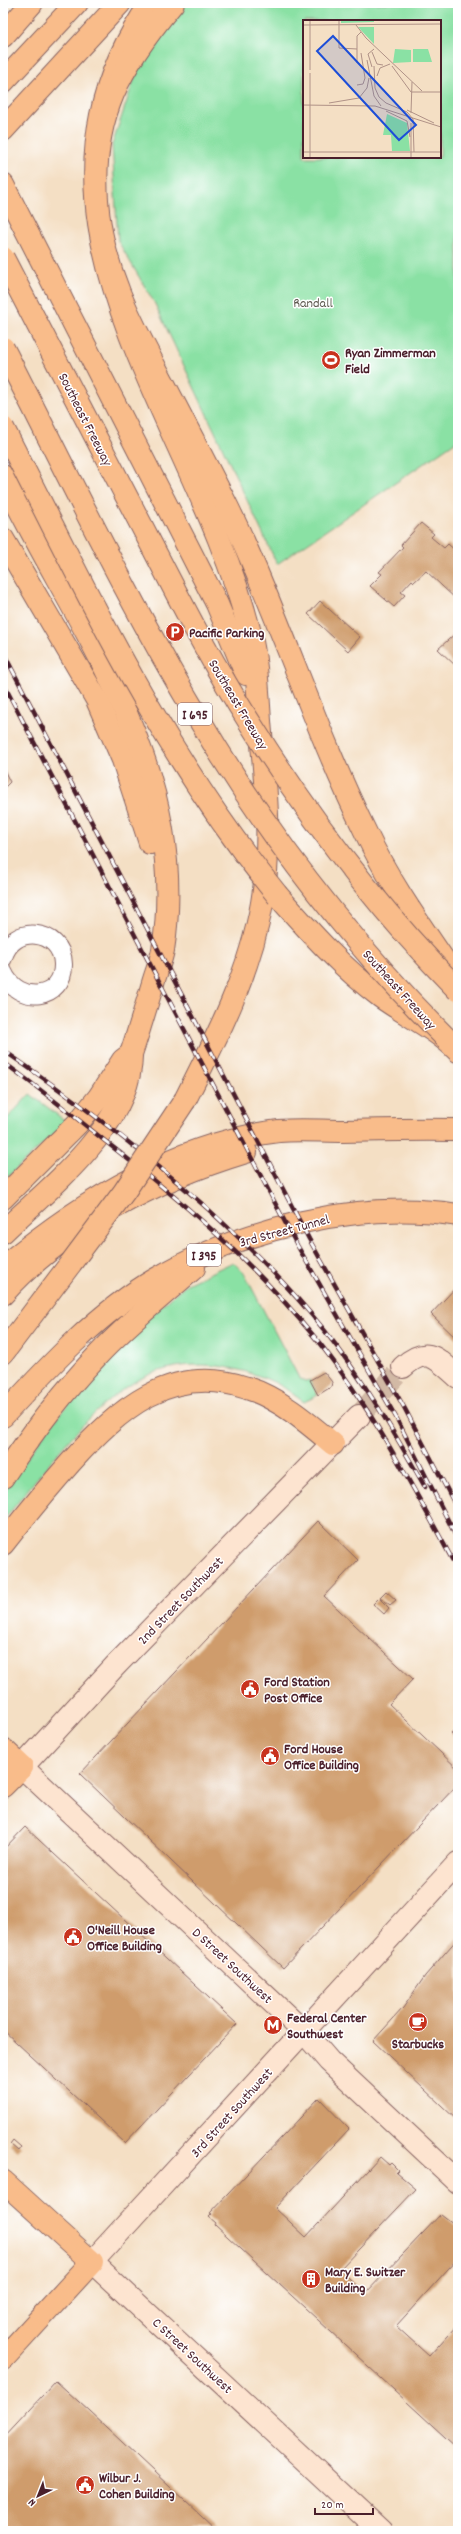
<svg xmlns="http://www.w3.org/2000/svg" width="461" height="2534" font-family="Dekko,sans-serif">
<rect width="100%" height="100%" fill="#fff"/>
<filter id="ink" filterUnits="userSpaceOnUse"><feTurbulence type="fractalNoise" baseFrequency=".025" numOctaves="2"/><feDisplacementMap in="SourceGraphic" scale="8" xChannelSelector="R" yChannelSelector="G"/><feConvolveMatrix kernelMatrix="1 2 1 2 8 2 1 2 1" color-interpolation-filters="sRGB"/></filter>
<filter id="wash" filterUnits="userSpaceOnUse"><feTurbulence type="fractalNoise" baseFrequency=".012" numOctaves="4" result="noise"/><feDisplacementMap in="SourceGraphic" scale="16" xChannelSelector="R" yChannelSelector="G"/><feGaussianBlur stdDeviation="0.9" result="paint"/><feColorMatrix in="noise" values="0 0 0 0 0 0 0 0 0 0 0 0 0 0 0 0 0 1.4 0 .05"/><feComposite in="paint" operator="in"/></filter>
<g filter="url(#wash)">
<rect width="100%" height="100%" fill="#f4dfc4"/>
<g fill="#8ae1a4" stroke="#6a8068" fill-rule="evenodd">
<path d="M 185,3 L 458,3 L 458,440 L 277,564 L 155,304 L 118,241 L 112,145 L 142,56 L 165,24 ZM 304,21 L 440,21 L 440,157 L 304,157 Z"/>
<polygon points="30,1094 67,1122 3,1181 3,1123"/>
<path d="M 233,1262 L 244,1273 L 299,1378 L 305,1381 L 310,1380 L 318,1395 L 304,1402 C 295,1396 286,1388 276,1383 C 236,1364 185,1357 144,1377 C 94,1400 38,1478 3,1521 L 3,1495 L 14,1476 L 44,1434 L 117,1345 L 185,1285 Z"/>
</g>
<g id="blocks">
<g fill="#cf9c6c">
<polygon points="421,523 434,534 431,537 444,548 448,544 458,553 458,601 426,571 414,582 412,580 401,592 405,595 394,607 370,586 382,574 379,572 403,547 401,545"/>
<polygon points="320,601 360,637 348,651 308,614"/>
<polygon points="458,631 458,668 438,649"/>
<polygon points="3,768 10,782 3,789"/>
<polygon points="458,1285 458,1340 431,1314"/>
<polygon points="324,1372 332,1382 331,1387 318,1395 310,1380"/>
<polygon points="318,1521 358,1560 324,1596 413,1679 389,1704 458,1769 458,1784 283,1968 80,1774"/>
<polygon points="386,1591 396,1600 390,1605 380,1597"/>
<polygon points="379,1598 389,1608 384,1614 373,1604"/>
<polygon points="456,1729 458,1731 458,1741 451,1734"/>
<polygon points="25,1827 237,2024 125,2143 3,2030 3,1850"/>
<polygon points="458,1938 458,2121 373,2041 403,2008 425,1976"/>
<polygon points="319,2098 349,2129 275,2208 306,2237 380,2157 389,2165 391,2163 398,2170 396,2172 416,2189 340,2269 365,2294 441,2214 458,2227 458,2258 396,2326 429,2356 458,2324 458,2449 215,2225 216,2223 209,2217 212,2214 210,2213"/>
<polygon points="13,2140 21,2147 18,2151 10,2144"/>
<polygon points="56,2381 90,2412 217,2531 3,2531 3,2438"/>
</g>
</g>
</g>
<g filter="url(#ink)">
<use href="#blocks" fill-opacity="0" stroke="#866261" stroke-width="1"/>
<g fill="none" stroke-linecap="round" stroke-linejoin="round">
<polyline stroke="#d2b9a5" stroke-width="22" stroke-dasharray="22 11" stroke-linecap="butt" points="359,1416 403,1367"/>
<defs>
<path id="street" d="M 3,958 C 11,924 62,928 63,964 C 64,1000 18,1006 3,972"/>
<g id="secondary">
<path d="M 403,1367 C 428,1344 438,1360 458,1377"/>
<polyline points="359,1416 115,1666 22,1767 304,2032 329,2061 458,2182"/>
<polyline points="381,2531 92,2262 458,1863"/>
</g>
<g id="primary">
<polyline points="3,82 77,3"/>
<polyline points="3,130 120,3"/>
<polyline points="3,1786 22,1767"/>
<polyline points="3,2181 92,2262 3,2359"/>
</g>
<g id="highway">
<path d="M 151,3 C 0,218 197,419 250,633 C 258,665 258,700 261,733 C 266,789 272,847 262,903 C 250,973 217,1037 185,1100"/>
<path d="M 173,3 C 121,65 91,116 97,200 C 101,267 132,324 163,382 C 185,424 207,466 228,508 C 279,614 314,728 366,833 C 391,886 426,933 458,981"/>
<polyline points="3,36 32,3"/>
<polyline points="3,185 217,604 246,674"/>
<path d="M 3,476 C 76,629 192,768 163,950 C 161,961 156,972 153,983 C 146,1007 139,1030 131,1054 C 132,1124 50,1187 3,1232"/>
<polyline points="3,539 97,700 123,760 150,843"/>
<path d="M 278,896 C 310,932 342,968 381,997 C 406,1015 436,1029 458,1051"/>
<polyline points="3,1198 77,1124 99,1097 123,1060 131,1054"/>
<path d="M 3,1267 C 81,1202 176,1143 279,1131 C 300,1129 322,1131 343,1131 C 381,1130 420,1129 458,1130"/>
<path d="M 3,1294 C 63,1226 160,1178 246,1152"/>
<polyline points="3,1353 71,1263"/>
<path d="M 3,1416 C 47,1368 99,1312 156,1279 C 241,1229 359,1199 458,1215"/>
<path d="M 3,1477 C 31,1434 61,1394 97,1356 C 127,1324 161,1297 194,1268"/>
<path d="M 3,1544 C 25,1516 47,1489 71,1462 C 118,1410 171,1362 247,1388 C 279,1398 308,1423 333,1444"/>
<polyline points="3,1749 22,1767"/>
</g>
</defs>
<use href="#street" stroke="#866261" stroke-width="20"/>
<use href="#secondary" stroke="#866261" stroke-width="24"/>
<use href="#primary" stroke="#866261" stroke-width="24"/>
<use href="#highway" stroke="#866261" stroke-width="24"/>
<use href="#street" stroke="#fff" stroke-width="18"/>
<use href="#secondary" stroke="#fde4d0" stroke-width="22"/>
<use href="#primary" stroke="#f9bc8a" stroke-width="22"/>
<use href="#highway" stroke="#f9bc8a" stroke-width="22"/>
<defs>
<g id="rail">
<polyline points="3,652 309,1239 405,1409 458,1510"/>
<polyline points="3,683 297,1245 397,1419 458,1540"/>
<path d="M 3,1050 C 117,1128 238,1223 325,1331 C 363,1379 395,1434 425,1487"/>
<path d="M 3,1062 C 38,1087 71,1114 105,1141 C 182,1201 255,1263 317,1340 C 373,1410 415,1491 458,1570"/>
</g>
</defs>
<use href="#rail" stroke="#4a1f2b" stroke-width="4.5"/>
<use href="#rail" stroke="#fff" stroke-width="3" stroke-dasharray="9" stroke-linecap="butt"/>
<defs>
<g id="highway-bridge">
<path d="M 3,258 C 47,343 91,428 135,513 C 172,584 207,656 250,723 C 310,819 379,910 458,990"/>
<path d="M 3,348 C 67,472 127,600 199,719 C 268,836 352,944 448,1040"/>
<path d="M 3,428 C 87,592 161,753 278,896"/>
<polyline points="71,1263 124,1192 185,1100"/>
</g>
</defs>
<use href="#highway-bridge" stroke="#866261" stroke-width="24" stroke-linecap="butt"/>
<use href="#highway-bridge" stroke="#f9bc8a" stroke-width="22"/>
</g>
</g>
<defs>
<symbol id="stadium-disc" viewBox="-11 -11 22 22"><circle r="9.5" fill="#c8321e" stroke="#fff"/><path d="M0-5a6.5 5 0 1 0 0 10a6.5 5 0 1 0 0-10ZM-3.5-1.8h7v3.6h-7Z" fill="#fff"/></symbol>
<symbol id="parking-disc" viewBox="-11 -11 22 22"><circle r="9.5" fill="#c8321e" stroke="#fff"/><path d="M-3.5-5.5H1a3.5 3.5 0 0 1 0 7H-1V5.5H-3.5ZM-1-3.4V-.6H.8a1.4 1.4 0 0 0 0-2.8Z" fill="#fff"/></symbol>
<symbol id="civic-disc" viewBox="-11 -11 22 22"><circle r="9.5" fill="#c8321e" stroke="#fff"/><path d="M-.6-6.5H3V-4.5H.6V-3L4-1V1h2V6H-6V1h2V-1L-.6-3ZM-1.2 2.5V6h2.4V2.5Z" fill="#fff"/></symbol>
<symbol id="cafe-disc" viewBox="-11 -11 22 22"><circle r="9.5" fill="#c8321e" stroke="#fff"/><path d="M-5.5-4.5H6V0H3Q3 3.5 0 3.5H-2.5Q-5.5 3.5-5.5 0ZM3-3.2v2h1.7v-2ZM-6 4.5H4V6H-6Z" fill="#fff"/></symbol>
<symbol id="metro-disc" viewBox="-11 -11 22 22"><circle r="9.5" fill="#c8321e" stroke="#fff"/><path d="M-5.5 5V-5H-3L0 0L3-5H5.5V5H3V-.5L0 4L-3-.5V5Z" fill="#fff"/></symbol>
<symbol id="building-disc" viewBox="-11 -11 22 22"><circle r="9.5" fill="#c8321e" stroke="#fff"/><path d="M-4-6H4V6H1V3H-1V6H-4ZM-2.5-4.3h1.7v1.8h-1.7ZM.8-4.3h1.7v1.8H.8ZM-2.5-1h1.7V.8h-1.7ZM.8-1h1.7V.8H.8Z" fill="#fff"/></symbol>
</defs>
<g fill-rule="evenodd">
<use href="#stadium-disc" x="320" y="349" width="22" height="22"/>
<use href="#parking-disc" x="164" y="621" width="22" height="22"/>
<use href="#civic-disc" x="239" y="1678" width="22" height="22"/>
<use href="#civic-disc" x="259" y="1745" width="22" height="22"/>
<use href="#civic-disc" x="62" y="1926" width="22" height="22"/>
<use href="#cafe-disc" x="407" y="2011" width="22" height="22"/>
<use href="#metro-disc" x="262" y="2014" width="22" height="22"/>
<use href="#building-disc" x="300" y="2268" width="22" height="22"/>
<use href="#civic-disc" x="74" y="2474" width="22" height="22"/>
</g>
<g text-anchor="middle" stroke-width="3" stroke-linejoin="round" paint-order="stroke">
<g fill="#fff" stroke="#80626b" stroke-width="1">
<rect x="178" y="703" width="34" height="22" rx="3"/>
<rect x="187" y="1244" width="34" height="22" rx="3"/>
</g>
<g font-size="13" font-weight="bold" fill="#4a1f2b">
<text x="195" y="719">I 695</text>
<text x="204" y="1260">I 395</text>
</g>
<g font-size="14" fill="#5d594f" stroke="#fff">
<text x="313" y="307">Randall</text>
</g>
<g font-size="14" font-weight="bold" fill="#4a1f2b" stroke="#fff" text-anchor="start">
<text x="345" y="357">Ryan Zimmerman<tspan x="345" dy="16">Field</tspan></text>
<text x="189" y="637">Pacific Parking</text>
<text x="264" y="1686">Ford Station<tspan x="264" dy="16">Post Office</tspan></text>
<text x="284" y="1753">Ford House<tspan x="284" dy="16">Office Building</tspan></text>
<text x="87" y="1934">O'Neill House<tspan x="87" dy="16">Office Building</tspan></text>
<text x="287" y="2022">Federal Center<tspan x="287" dy="16">Southwest</tspan></text>
<text x="418" y="2048" text-anchor="middle">Starbucks</text>
<text x="325" y="2276">Mary E. Switzer<tspan x="325" dy="16">Building</tspan></text>
<text x="99" y="2482">Wilbur J.<tspan x="99" dy="16">Cohen Building</tspan></text>
</g>
<g font-size="14" fill="#4a1f2b" stroke="#fff">
<text transform="translate(86 419) rotate(63)" y="5">Southeast Freeway</text>
<text transform="translate(239 704) rotate(59)" y="5">Southeast Freeway</text>
<text transform="translate(400 989) rotate(48)" y="5">Southeast Freeway</text>
<text transform="translate(284 1230) rotate(-15)" y="5">3rd Street Tunnel</text>
<text transform="translate(180 1600) rotate(-46)" y="5">2nd Street Southwest</text>
<text transform="translate(233 1965) rotate(43)" y="5">D Street Southwest</text>
<text transform="translate(231 2112) rotate(-48)" y="5">3rd Street Southwest</text>
<text transform="translate(193 2355) rotate(43)" y="5">C Street Southwest</text>
</g>
</g>
<g transform="translate(303 20)">
<rect width="138" height="138" fill="#f4dfc4"/>
<path d="M 38,0 L 71,0 L 71,2 L 38,3 ZM 55,7 L 71,7 L 71,24 ZM 92,29 L 108,30 L 108,42 L 90,43 ZM 110,29 L 125,29 L 129,42 L 110,42 ZM 84,94 L 104,103 L 107,131 L 89,131 L 88,115 L 80,115 Z" fill="#8ae1a4"/>
<path fill="none" stroke="#b09287" stroke-width="1" d="M 36,0 L 36,28 L 54,29M 0,5 L 138,4M 53,5 L 63,18 L 119,71M 69,32 L 74,44 L 80,45M 64,40 L 71,76 L 78,86M 54,43 L 54,16 L 58,12M 71,46 L 72,68 L 76,77 L 83,83 L 104,92 L 110,99 L 111,132M 89,46 L 108,72M 69,47 L 65,34 L 71,29M 7,50 L 7,0M 7,53 L 7,138M 74,56 L 77,48 L 87,44M 54,65 L 60,64 L 62,58 L 58,33M 108,72 L 138,72M 26,83 L 56,78 L 64,68 L 66,58M 0,85 L 72,86 L 138,107M 104,90 L 131,103M 83,91 L 104,101 L 107,117M 108,93 L 109,62M 0,132 L 138,132M 108,138 L 108,103"/>
<path fill="#1d4ed8" fill-opacity="0.15" stroke="#1d4ed8" stroke-width="2" d="M 30,16 L 113,105 L 96,120 L 14,31 Z"/>
<rect width="138" height="138" fill="none" stroke="#4a1f2b" stroke-width="2"/>
</g>
<rect width="461" height="2534" fill="none" stroke="#fff" stroke-width="16"/>
<g transform="translate(38 2496) rotate(223)" stroke="#ffffff" stroke-width="3" paint-order="stroke">
<path d="M0-3L7 15L0 10L-7 15Z" fill="#4a1f2b"/>
<text y="-6" font-size="11" font-weight="bold" text-anchor="middle" fill="#4a1f2b">N</text>
</g>
<path d="M315 2508v6h58v-6" fill="none" stroke="#4a1f2b" stroke-width="2"/>
<text x="321" y="2508" font-size="12" fill="#4a1f2b" stroke="#ffffff" stroke-width="3" paint-order="stroke">20 m</text>
</svg>
